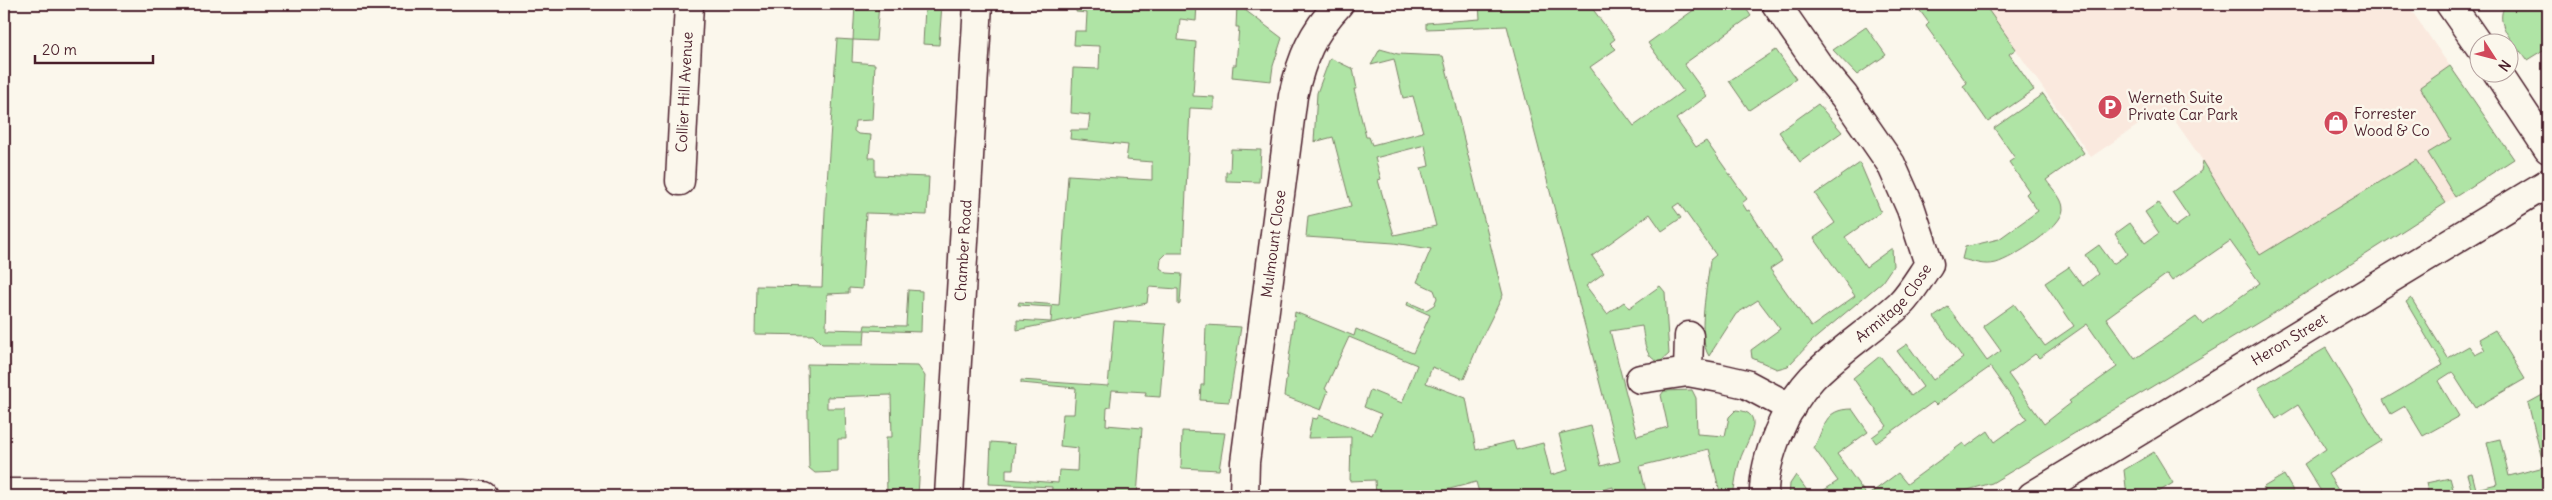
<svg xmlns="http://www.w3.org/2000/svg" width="2552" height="500" font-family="Delius,sans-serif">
<rect width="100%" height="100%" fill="#fbf7ec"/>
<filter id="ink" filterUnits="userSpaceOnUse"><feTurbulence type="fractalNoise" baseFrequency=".02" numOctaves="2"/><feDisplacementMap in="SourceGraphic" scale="10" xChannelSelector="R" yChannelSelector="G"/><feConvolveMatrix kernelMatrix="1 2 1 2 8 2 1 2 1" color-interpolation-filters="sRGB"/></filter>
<g filter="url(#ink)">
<polygon fill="#fae9de" points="1984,4 2407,4 2514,159 2284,307 2201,171 2203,161 2173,118 2159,111 2091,157"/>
<g fill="#afe4a5" stroke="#7c8268" fill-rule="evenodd">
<polygon points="855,4 942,4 939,45 923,44 925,7 879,4 876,41 853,40 852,62 875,64 872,120 855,121 854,131 858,134 871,135 869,158 875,158 875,175 929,177 927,215 866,213 862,289 849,288 849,293 827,294 826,329 864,330 865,325 906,326 908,290 922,291 921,332 865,330 864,344 822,344 813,335 755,334 756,286 822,287 825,211 837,39 853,40"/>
<polygon points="1077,4 1197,4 1196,21 1180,19 1178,40 1196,42 1193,96 1214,97 1214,109 1190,108 1183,253 1167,253 1161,259 1160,268 1167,273 1182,274 1180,304 1178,305 1178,289 1149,287 1147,303 1017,330 1017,320 1051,322 1052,307 1018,305 1019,302 1059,305 1068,175 1152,180 1152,162 1126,160 1128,145 1070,139 1071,130 1088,130 1090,115 1071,113 1073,68 1099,69 1100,46 1074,45 1075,31 1086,31 1087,13 1076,12"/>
<polygon points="1237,4 1282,38 1273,66 1271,81 1232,77 1233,65 1236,65 1239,27 1236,27"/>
<path d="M 1479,4 L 1589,4 L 1615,39 L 1610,43 L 1616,49 L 1590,67 L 1634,126 L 1683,91 L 1648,43 L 1702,4 L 1743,4 L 1751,16 L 1684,64 L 1707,96 L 1676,119 L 1696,147 L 1706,141 L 1747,199 L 1742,203 L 1747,211 L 1749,210 L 1782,261 L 1770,269 L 1811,327 L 1855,296 L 1814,238 L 1835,223 L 1815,194 L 1860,163 L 1881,212 L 1845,237 L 1866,267 L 1892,248 L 1893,266 L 1882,282 L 1812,341 L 1788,366 L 1777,369 L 1752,358 L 1751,350 L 1780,329 L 1758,300 L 1736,314 L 1709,356 C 1696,337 1708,283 1710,260 L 1716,255 L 1679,203 L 1673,207 L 1681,218 L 1662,231 L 1650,214 L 1592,256 L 1604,273 L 1586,286 L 1607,314 L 1624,302 L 1629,308 L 1660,286 L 1665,292 L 1669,354 L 1660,362 C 1644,358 1645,341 1642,326 L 1610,331 L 1637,436 L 1668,427 L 1661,395 L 1664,391 L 1692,390 L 1696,398 L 1697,434 L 1725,436 L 1729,417 L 1736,410 C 1769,412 1745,443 1740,460 C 1736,472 1735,484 1733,496 L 1721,496 L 1709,449 L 1640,466 L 1647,496 L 1615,496 L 1613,487 L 1579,496 L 1480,496 L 1476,482 L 1431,494 L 1431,496 L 1376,496 L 1375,480 L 1350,481 L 1351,437 L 1308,438 L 1312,418 L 1317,419 L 1319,415 L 1372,435 L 1381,414 L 1364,407 L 1370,390 L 1402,403 L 1417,365 L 1349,337 L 1325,389 L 1328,391 L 1321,410 L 1284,396 L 1295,312 L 1354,336 L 1356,329 L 1413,353 L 1430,315 L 1407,305 L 1408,302 L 1426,310 L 1434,305 L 1437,298 L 1434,290 L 1417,282 L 1431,249 L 1394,243 L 1306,237 L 1308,216 L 1351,206 L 1333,137 L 1314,142 L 1317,93 L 1330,58 L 1353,69 L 1357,89 L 1354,89 L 1366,137 L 1369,137 L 1372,145 L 1423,132 L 1413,96 L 1403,98 L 1394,59 L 1371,65 L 1380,49 L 1398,54 L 1443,56 L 1503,295 L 1480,341 L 1464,379 L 1432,367 L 1426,383 L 1466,398 L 1476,450 L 1513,441 L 1516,450 L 1543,443 L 1551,475 L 1568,470 L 1559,434 L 1591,426 L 1601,466 L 1620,461 L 1507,26 L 1426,29 L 1426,23 L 1480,19 ZM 1425,145 L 1429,166 L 1421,168 L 1436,226 L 1394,235 L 1378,180 L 1381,179 L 1375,158 Z"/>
<polygon points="1915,4 1984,4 2016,49 2009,54 2034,90 1988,122 1963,86 1967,83 1926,26 1929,23"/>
<path d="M 2506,4 L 2548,4 L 2548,47 L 2527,60 C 2515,43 2492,24 2506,4 Z"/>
<polygon points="1866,27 1886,55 1857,75 1833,50"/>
<polygon points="1776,50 1796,79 1749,110 1729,81"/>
<polygon points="2450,66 2514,159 2455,197 2428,153 2451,139 2420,87"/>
<path d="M 2043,94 L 2084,153 L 2046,180 C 2052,189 2063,198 2063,209 C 2063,227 2013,258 1996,263 C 1984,266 1974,262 1962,259 L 1965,247 L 1999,239 L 2038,211 L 2026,194 L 2029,191 L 2009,162 L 2015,158 L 1994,128 Z"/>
<polygon points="1818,104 1842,132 1800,162 1779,132"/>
<polygon points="1231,149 1261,150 1259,182 1226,181 1226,172 1230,172"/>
<path d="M 2416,160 L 2446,203 L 2284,307 L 1992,483 L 1947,496 L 1815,496 L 1838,481 L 1814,448 C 1825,426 1824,409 1852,409 L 1868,432 L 1837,454 L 1867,496 L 1898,473 L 1907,484 L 1963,443 L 1966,447 L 1988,431 L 1995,442 L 2027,419 L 1990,367 L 1936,405 L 1933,402 L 1876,443 L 1872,437 L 1887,426 L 1853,378 L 1880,356 L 1911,396 L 1923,387 L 1897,351 L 1907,344 L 1933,380 L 1963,358 L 1934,317 L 1948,307 L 1987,361 L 2001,351 L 1983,326 L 2014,304 L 2045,346 L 2074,326 L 2045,283 L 2069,267 L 2083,286 L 2098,274 L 2085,255 L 2099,245 L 2113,264 L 2128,254 L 2115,234 L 2130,223 L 2145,243 L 2159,233 L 2145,212 L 2158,203 L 2175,227 L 2189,217 L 2172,192 L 2201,171 L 2203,161 L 2260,255 ZM 2230,241 L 2260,283 L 2202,324 L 2196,317 L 2135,359 L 2106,318 L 2167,274 L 2172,281 ZM 2087,324 L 2117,367 L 2069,401 L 2071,403 L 2044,424 L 2008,374 L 2035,354 L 2039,358 Z"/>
<polygon points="2411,298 2448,358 2469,346 2475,355 2485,350 2479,339 2495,330 2525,379 2475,408 2452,372 2438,381 2459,416 2423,436 2405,406 2391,414 2383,400 2443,365 2406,302"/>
<polygon points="1114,321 1166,324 1160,397 1145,396 1146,392 1112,390 1110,407 1107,408 1106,425 1142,428 1137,496 1051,496 1052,487 989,484 991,442 1015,444 1013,469 1006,469 1006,479 1058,483 1059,470 1077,471 1078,448 1060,446 1063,414 1074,414 1076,388 1021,383 1021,380 1108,386"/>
<polygon points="1206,325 1241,327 1229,402 1200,400 1201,385 1204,385"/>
<polygon points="2326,348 2382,441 2328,474 2338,490 2324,496 2304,464 2326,449 2298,405 2276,419 2258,388"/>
<polygon points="807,364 918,366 925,376 918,496 887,496 886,437 892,437 891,395 827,397 827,408 845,408 846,439 838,439 838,472 815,473 809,468"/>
<polygon points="2548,392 2548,496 2473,496 2467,474 2472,473 2476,489 2497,484 2487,442 2500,439 2509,476 2544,467 2528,403"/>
<polygon points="1182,431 1225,433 1219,470 1181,468"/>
<polygon points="2154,452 2173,483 2152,496 2127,496 2124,470"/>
<polygon points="1796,475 1811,496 1789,496 1790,484"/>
<polygon points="2284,475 2296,496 2267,496 2262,488"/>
<polygon points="2450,478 2455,496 2429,496 2426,483"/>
</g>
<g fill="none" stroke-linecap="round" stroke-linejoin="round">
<defs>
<g id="street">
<polyline points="2450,4 2480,47"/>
<polyline points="2497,72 2548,149"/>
<path id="s1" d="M 680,181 L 689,4"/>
<polyline points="1688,372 1689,336"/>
<polyline points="1640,379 1688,372 1720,378 1746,384 1791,408"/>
<polyline points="4,493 463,494 484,496"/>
<path id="s2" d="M 1244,496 L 1245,462 L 1293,96 C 1302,57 1312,33 1339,4"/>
<path id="s3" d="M 1764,496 C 1763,458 1786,406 1812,378 C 1838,351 1872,330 1900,304 C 1911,293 1920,277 1929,264 L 1911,209 L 1891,164 L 1844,96 L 1819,66 L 1776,4"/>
</g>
<g id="secondary">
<path id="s4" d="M 949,496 L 978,4"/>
<path id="s5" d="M 2032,496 L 2548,183"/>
</g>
</defs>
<use href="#street" stroke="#4a1f2b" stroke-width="31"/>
<use href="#secondary" stroke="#4a1f2b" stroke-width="31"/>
<use href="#street" stroke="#fbf7ec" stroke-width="28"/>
<use href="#secondary" stroke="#fbf7ec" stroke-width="28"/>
</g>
</g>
<defs>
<symbol id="parking-disc" viewBox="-11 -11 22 22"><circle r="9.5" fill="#d1495b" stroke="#fbf7ec"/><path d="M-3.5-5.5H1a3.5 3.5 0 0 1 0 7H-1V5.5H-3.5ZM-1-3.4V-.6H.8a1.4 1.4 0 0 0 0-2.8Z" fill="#fff"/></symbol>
<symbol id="shop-disc" viewBox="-11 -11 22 22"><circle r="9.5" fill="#d1495b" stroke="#fbf7ec"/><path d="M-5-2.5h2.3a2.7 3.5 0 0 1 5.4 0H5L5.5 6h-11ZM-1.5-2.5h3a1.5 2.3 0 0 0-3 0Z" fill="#fff"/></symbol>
</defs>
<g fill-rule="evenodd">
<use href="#parking-disc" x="2096" y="93" width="28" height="28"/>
<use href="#shop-disc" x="2322" y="109" width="28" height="28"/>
</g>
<g text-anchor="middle" stroke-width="5" stroke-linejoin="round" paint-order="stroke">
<g font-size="15" fill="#4a1f2b" stroke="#fbf7ec">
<text dy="5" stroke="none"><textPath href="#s1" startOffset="89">Collier Hill Avenue</textPath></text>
<text dy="5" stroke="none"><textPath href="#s2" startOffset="254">Mulmount Close</textPath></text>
<text dy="5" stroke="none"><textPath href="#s4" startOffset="246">Chamber Road</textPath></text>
<text dy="5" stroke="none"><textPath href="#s3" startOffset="241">Armitage Close</textPath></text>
<text dy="5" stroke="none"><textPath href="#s5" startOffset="301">Heron Street</textPath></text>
</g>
<g font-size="15" fill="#4a1f2b" stroke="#fbf7ec" text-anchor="start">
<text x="2128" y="103">Werneth Suite<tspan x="2128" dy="17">Private Car Park</tspan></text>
<text x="2354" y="119">Forrester<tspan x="2354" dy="17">Wood &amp; Co</tspan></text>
</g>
</g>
<rect width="2552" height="500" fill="none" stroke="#fbf7ec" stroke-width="20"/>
<rect x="10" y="10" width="2532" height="480" fill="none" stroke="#4a1f2b" stroke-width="2" filter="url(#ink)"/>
<g transform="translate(2494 58) rotate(126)"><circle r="24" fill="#fbf7ec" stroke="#b4a19f"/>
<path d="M0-4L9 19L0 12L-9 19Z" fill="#d1495b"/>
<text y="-8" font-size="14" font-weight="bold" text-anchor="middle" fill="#4a1f2b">N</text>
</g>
<path d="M35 55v8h118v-8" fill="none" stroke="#4a1f2b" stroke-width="2.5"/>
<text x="42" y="55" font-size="15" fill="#4a1f2b" stroke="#fbf7ec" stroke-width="4" paint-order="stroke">20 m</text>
</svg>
